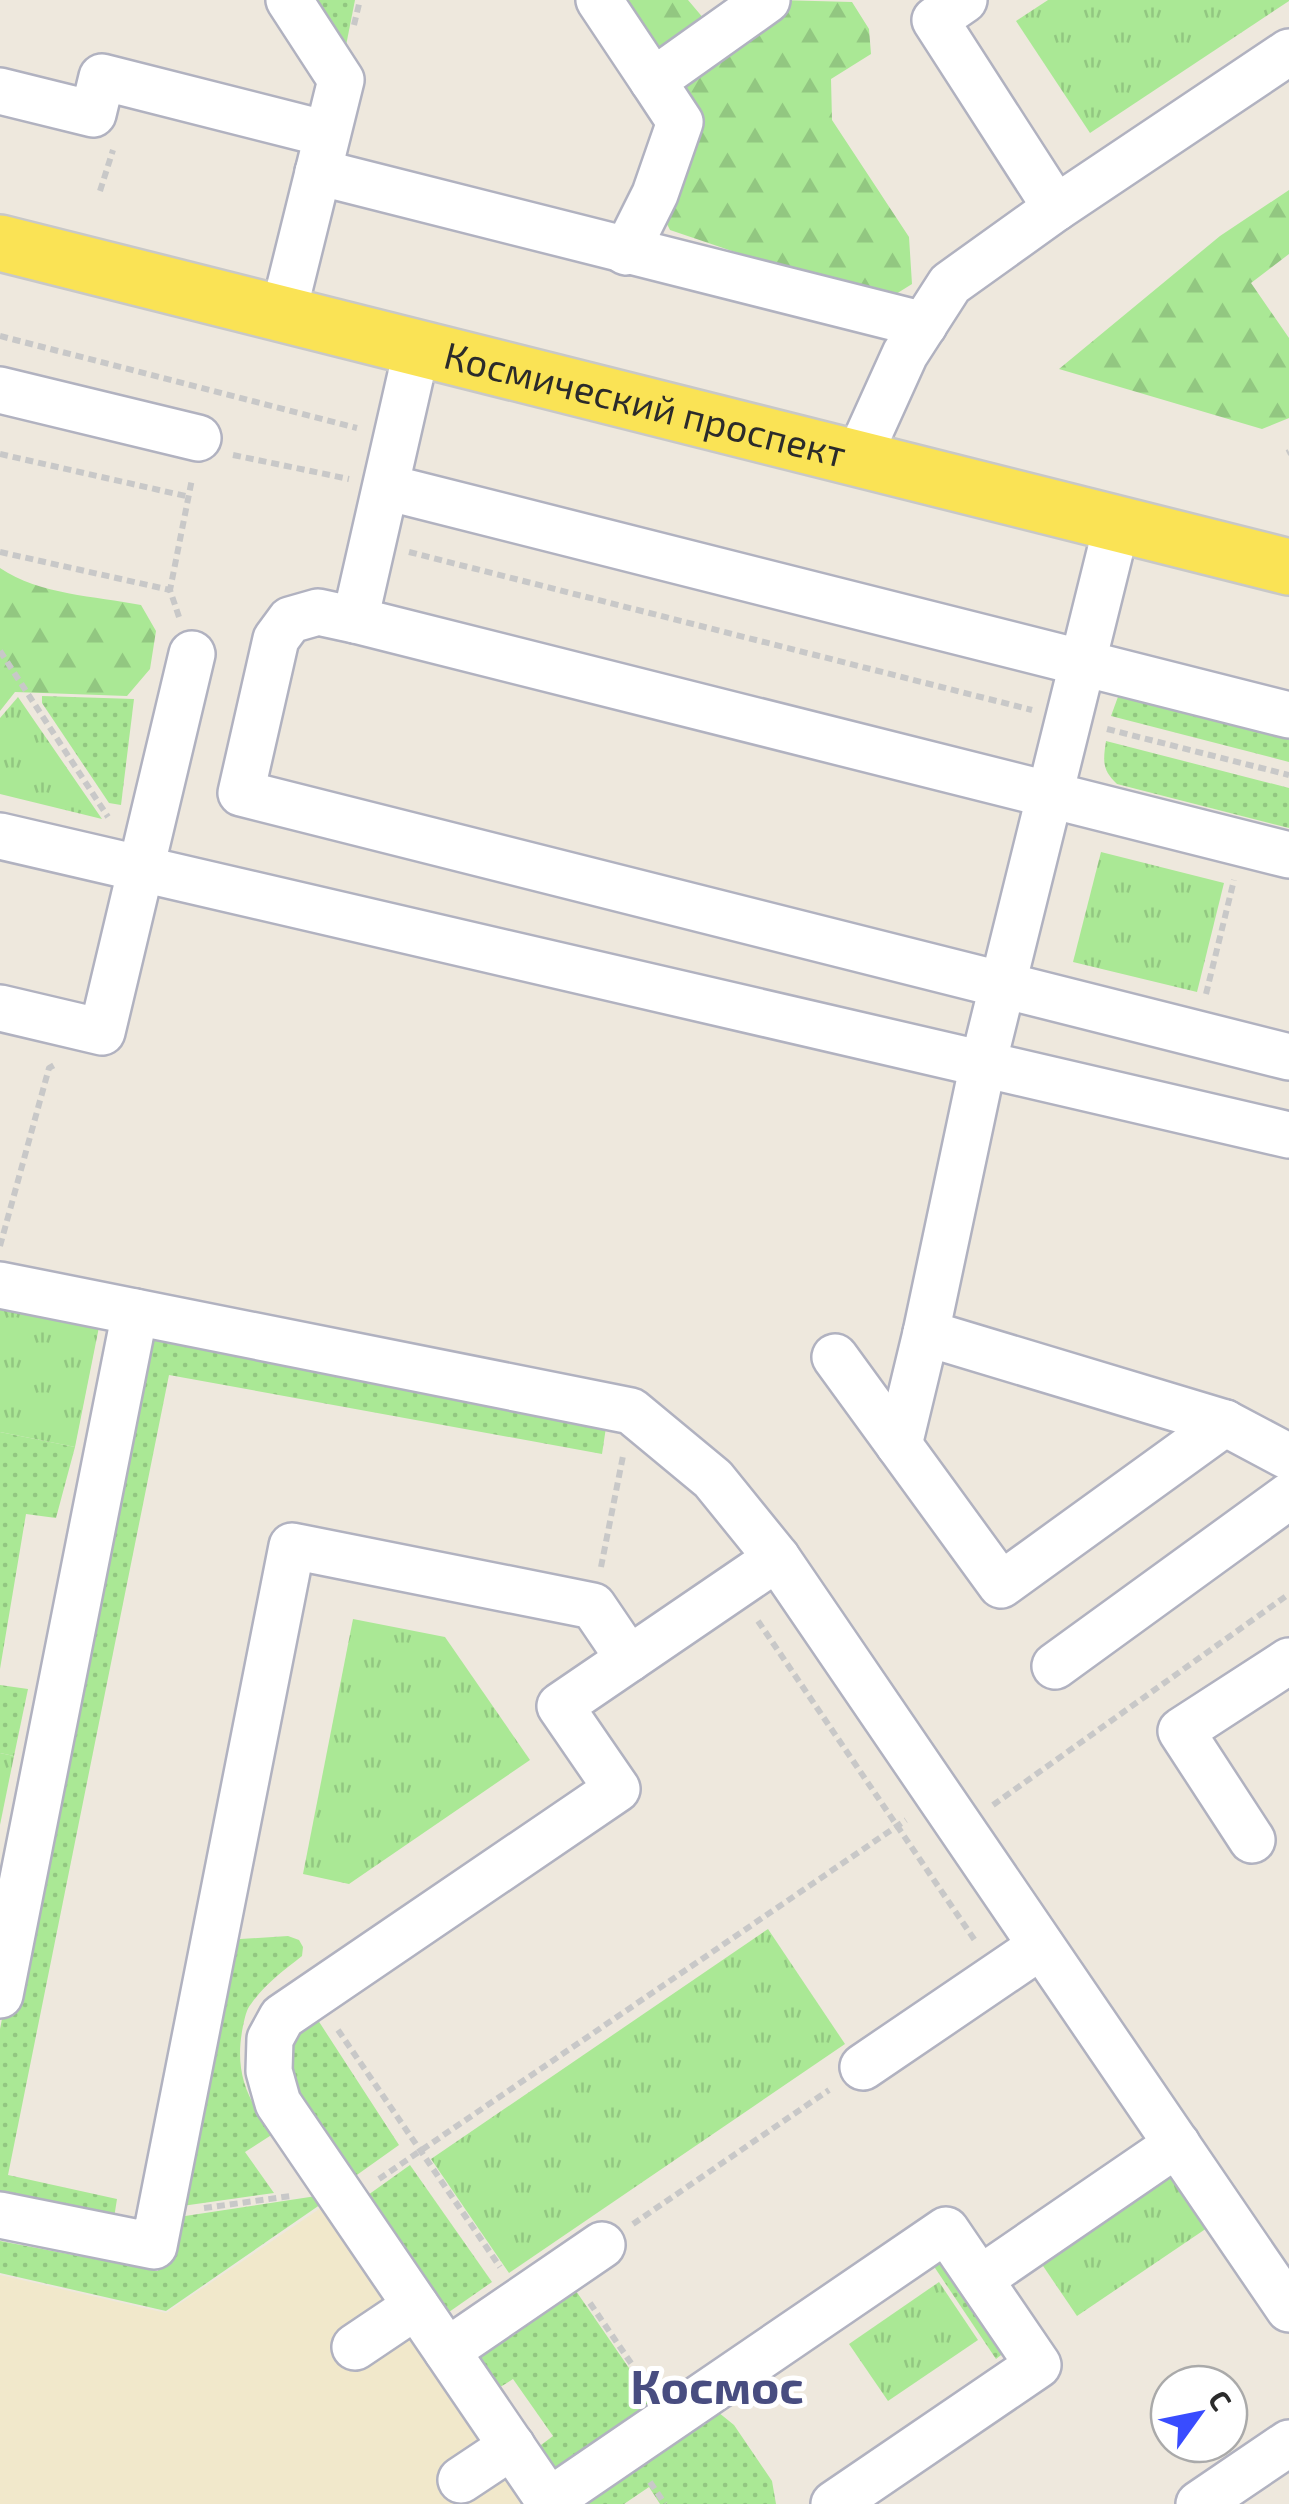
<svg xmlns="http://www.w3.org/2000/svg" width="1289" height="2504" font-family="'Exo 2',sans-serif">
<defs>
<pattern id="grass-dots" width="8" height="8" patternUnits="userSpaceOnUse" patternTransform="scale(2.5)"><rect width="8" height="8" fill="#aae895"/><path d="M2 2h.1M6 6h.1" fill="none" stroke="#92c781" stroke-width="1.8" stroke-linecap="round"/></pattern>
<pattern id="forest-firs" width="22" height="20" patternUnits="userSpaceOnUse" patternTransform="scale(2.5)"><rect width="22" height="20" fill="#aae895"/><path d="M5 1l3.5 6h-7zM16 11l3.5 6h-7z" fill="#92c781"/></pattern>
<pattern id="park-tufts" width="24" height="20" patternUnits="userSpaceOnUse" patternTransform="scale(2.5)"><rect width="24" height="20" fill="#aae895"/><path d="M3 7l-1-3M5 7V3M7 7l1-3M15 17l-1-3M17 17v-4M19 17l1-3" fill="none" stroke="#92c781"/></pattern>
</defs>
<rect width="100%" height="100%" fill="#eee8dd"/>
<polygon fill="#f1e8cb" points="331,2201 537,2504 0,2504 0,2275 166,2313"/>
<g fill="url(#grass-dots)">
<polygon points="292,0 355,0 340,76"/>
<polygon points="1119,694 1289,722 1289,762 1111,716"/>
<polygon points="42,696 134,699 121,805 109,803 42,703"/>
<path d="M 1106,741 L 1289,788 L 1289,828 L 1117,784 C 1102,770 1103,761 1106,741 Z"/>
<polygon points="138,1318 608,1414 602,1454 169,1375 8,2175 117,2199 114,2218 0,2197 0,2029"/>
<polygon points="0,1432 75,1447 56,1518 26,1514 0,1669"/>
<polygon points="0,1685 28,1689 14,1756 0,1753"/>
<path d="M 288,1936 L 299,1940 L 303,1947 L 302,1956 C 283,1971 265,1984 251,2004 C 246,2010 245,2018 243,2026 C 234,2071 246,2098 273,2134 L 245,2152 L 274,2193 L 175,2207 L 230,1944 L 240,1939 Z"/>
<path d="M 314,2014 L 399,2145 L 354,2177 C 336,2149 283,2083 286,2051 C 288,2034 301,2024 314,2014 Z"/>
<polygon points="410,2165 492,2282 449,2312 368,2195"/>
<polygon points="323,2195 327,2200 166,2311 0,2273 0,2241 158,2271 172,2218"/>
<polygon points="935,2251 1005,2352 996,2359 927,2256"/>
<polygon points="565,2275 662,2416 563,2485 537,2448 553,2436 513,2379 497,2389 465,2344"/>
<polygon points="713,2408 734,2425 772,2481 776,2504 660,2504 649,2487 624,2504 565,2504"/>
</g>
<g fill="url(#forest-firs)">
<polygon points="578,0 688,0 710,26 778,0 852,2 869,29 871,54 831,79 832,120 909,237 912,284 888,299 850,291 670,230 662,214 662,130 623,77"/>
<polygon points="1289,190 1289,254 1251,283 1289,338 1289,418 1262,429 1059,369 1220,236"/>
<path d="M 0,568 C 40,595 95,596 141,605 L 156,631 L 150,669 L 127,696 L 15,692 L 0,711 Z"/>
</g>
<g fill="url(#park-tufts)">
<polygon points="1048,0 1289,0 1289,1 1090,133 1016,21"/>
<polygon points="18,697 102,819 0,794 0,718"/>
<polygon points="1101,852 1224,883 1197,992 1073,962"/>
<polygon points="0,1308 99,1327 75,1447 0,1432"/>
<polygon points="353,1619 445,1637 530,1760 349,1884 303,1874"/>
<polygon points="0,1753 14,1756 0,1825"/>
<polygon points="768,1929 845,2044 509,2273 431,2159"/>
<polygon points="1169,2172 1207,2228 1077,2316 1039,2260"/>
<polygon points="939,2282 978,2340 888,2401 849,2344"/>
</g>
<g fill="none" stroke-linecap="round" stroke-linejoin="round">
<defs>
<g id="minor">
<polyline points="599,0 653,81"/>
<polyline points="964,0 935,20 1056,208"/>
<polyline points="0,91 93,114 102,77 327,134"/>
<polyline points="318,172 924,325"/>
<polyline points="626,252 655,194 680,122 653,81 767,0"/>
<polyline points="283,314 341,80 289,0"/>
<polyline points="417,348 355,620 318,612 290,620 276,639 241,793 1289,1057"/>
<polyline points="0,390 198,438"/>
<polyline points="857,460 905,354 950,284 1056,208 1289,52"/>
<polyline points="386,487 1289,715"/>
<polyline points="355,620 1289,855"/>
<polyline points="0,836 1289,1135"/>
<polyline points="0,1008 102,1032 192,654"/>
<polyline points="0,1285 631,1411 713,1479 777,1558 1289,2309"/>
<polyline points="926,1333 1225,1423 1289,1457"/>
<polyline points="835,1357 1001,1585 1225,1423"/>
<polyline points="899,1445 926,1333 983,1064 1117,524"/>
<polyline points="1055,1666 1289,1496"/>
<polyline points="1252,1840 1181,1731 1289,1661"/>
<polyline points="0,1995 135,1312"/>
<polyline points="863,2067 1041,1946"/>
<polyline points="0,2215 154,2246 292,1546 593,1606 629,1659"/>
<polyline points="980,2279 1177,2144"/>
<polyline points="355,2347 416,2306"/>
<polyline points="447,2351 602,2245"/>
<polyline points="461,2480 512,2446"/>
<polyline points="549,2501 946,2230 1038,2365 834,2504"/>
<polyline points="551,2504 278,2103 269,2071 270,2039 282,2017 617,1789 560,1706 777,1558"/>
<polyline points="1199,2504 1289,2443"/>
</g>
<g id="major">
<path id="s1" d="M 0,243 L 1289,567"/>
</g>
</defs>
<use href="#minor" stroke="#b1b2c0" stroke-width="50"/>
<use href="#major" stroke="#c8c8c8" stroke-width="60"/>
<g stroke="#c8c8c8" stroke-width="6" stroke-dasharray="8 5" stroke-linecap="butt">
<polyline points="354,25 360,0"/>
<polyline points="100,191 113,150"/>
<polyline points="0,336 357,428"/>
<polyline points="1287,453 1289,452"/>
<polyline points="0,454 190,497"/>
<polyline points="233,455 349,479"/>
<polyline points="0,552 170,590"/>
<polyline points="409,552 1032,710"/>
<polyline points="179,617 170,590 192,479"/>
<polyline points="0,651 108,817"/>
<polyline points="1107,729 1289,775"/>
<polyline points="1206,994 1234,880"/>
<polyline points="0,1246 49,1068 56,1064"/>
<polyline points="601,1567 623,1456"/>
<polyline points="758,1621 976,1942"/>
<polyline points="993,1805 1289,1594"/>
<polyline points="338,2030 500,2267"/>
<polyline points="379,2179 906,1820"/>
<polyline points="204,2208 291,2196"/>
<polyline points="633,2224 829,2090"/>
<polyline points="590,2303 648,2388"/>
<polyline points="650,2482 665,2504"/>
</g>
<use href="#minor" stroke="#fff" stroke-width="45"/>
<use href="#major" stroke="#fae355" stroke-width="55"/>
</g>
<g text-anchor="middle" stroke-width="10" stroke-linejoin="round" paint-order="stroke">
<g font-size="38" fill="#2b2b2b" stroke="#fff">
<text dy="13" stroke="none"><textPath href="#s1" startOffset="665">Космический проспект</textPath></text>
</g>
<g font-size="48" font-weight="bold" fill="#484d80" stroke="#fff">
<text x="717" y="2404">Космос</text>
</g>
</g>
<g transform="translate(1199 2414) rotate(57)"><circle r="48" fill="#ffffff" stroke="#aaaaaa" stroke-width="2.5"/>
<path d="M0-8L18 38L0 25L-18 38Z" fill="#394cff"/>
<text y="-15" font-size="28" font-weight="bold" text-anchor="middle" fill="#2b2b2b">С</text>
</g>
</svg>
